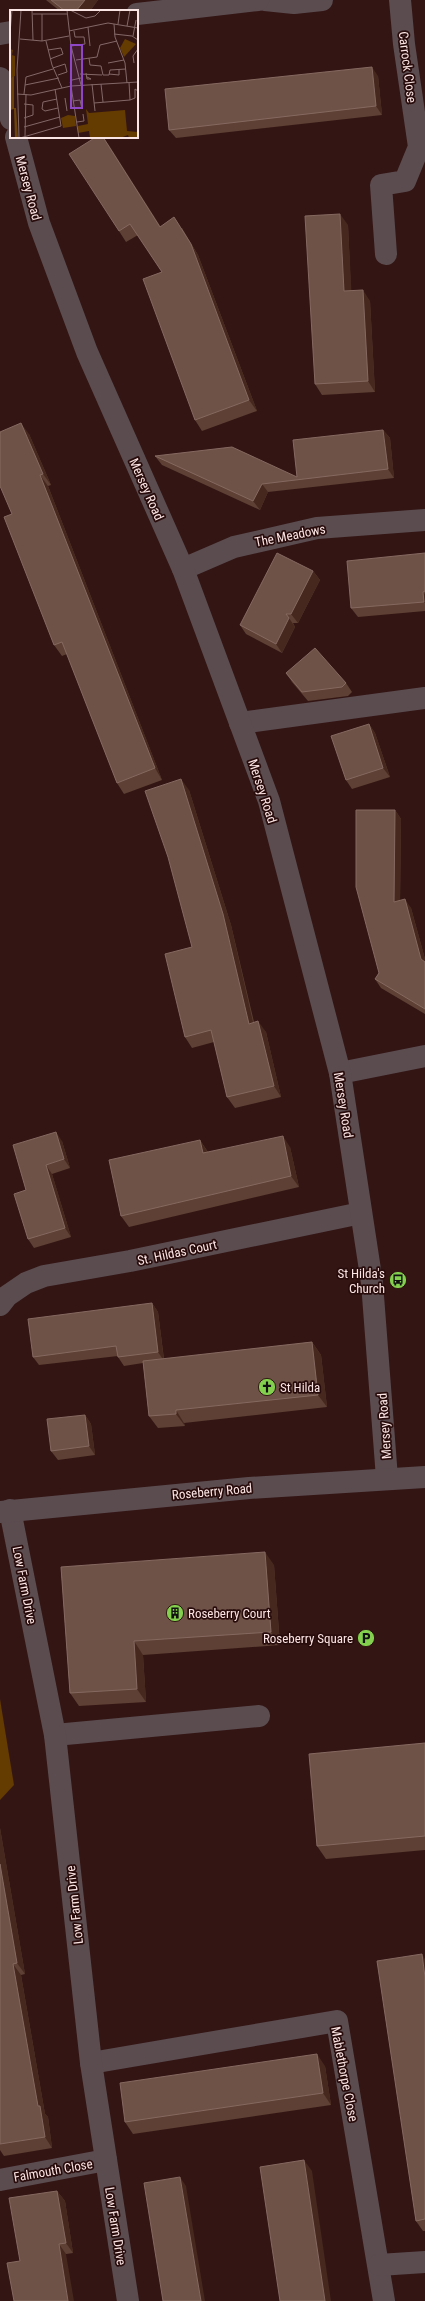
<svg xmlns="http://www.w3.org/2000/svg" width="425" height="2301" font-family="'Roboto Condensed',sans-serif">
<rect width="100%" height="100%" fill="#331514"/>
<polygon fill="#643b01" points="0,1699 14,1785 0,1800"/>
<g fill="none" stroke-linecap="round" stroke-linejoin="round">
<g stroke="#5b4c50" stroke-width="22">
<polyline points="265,0 294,3 322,0"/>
<polyline points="137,14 258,0"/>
<polyline points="0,34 11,32"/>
<polyline points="386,254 381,185 405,181 419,147 404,44 400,0"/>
<polyline points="183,569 234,547 317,528 425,520"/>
<polyline points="240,723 425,698"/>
<polyline points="340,1073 425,1056"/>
<polyline points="0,1305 7,1296 26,1283 44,1276 130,1261 361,1213"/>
<polyline points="55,1735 259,1716"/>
<polyline points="91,2063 337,2021 384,2301"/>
<polyline points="0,2180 106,2160"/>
<polyline points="379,2265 425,2262"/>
</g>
<g stroke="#5b4c50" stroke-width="22">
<polyline points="0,78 11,119"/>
<polyline points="16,137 39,223 87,352 183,569 269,801 340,1073 372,1283 387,1478"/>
<polyline points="10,1510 55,1735 91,2063 128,2301"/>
<polyline points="0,1512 249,1488 425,1477"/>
</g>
</g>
<g fill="#5e4034">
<polygon points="46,0 98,0 90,11 60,11"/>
<polygon points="378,76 382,115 176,138 169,130"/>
<polygon points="103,137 160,226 182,228 198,255 257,411 202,431 195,420 162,272 138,235 126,242 119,231"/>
<polygon points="348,225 351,291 370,301 375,392 322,395 315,384"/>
<polygon points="383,430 390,438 394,478 268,492 260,510 162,465 155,456 297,477"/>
<polygon points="29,434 51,485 48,486 162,780 124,794 117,783 67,654 62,656 54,645 12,514"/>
<polygon points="425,553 425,611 358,617 351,608"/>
<polygon points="313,571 320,580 298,623 293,623 295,627 282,653 246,634 240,625"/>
<polygon points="286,673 346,683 352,692 348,696 308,701 292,682"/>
<polygon points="369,724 375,733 390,777 352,789 346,780"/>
<polygon points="189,790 231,925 254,1022 266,1032 281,1097 235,1108 227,1097 214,1042 192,1048 185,1037 192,947"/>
<polygon points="395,810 401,819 400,900 411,908 425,959 425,1014 381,988 375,979 379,973"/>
<polygon points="200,1140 208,1152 290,1147 299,1187 129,1227 121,1216"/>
<polygon points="62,1141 70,1168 52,1174 71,1237 34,1248 28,1239 26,1190"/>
<polygon points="152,1303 158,1312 164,1359 312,1342 321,1355 327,1407 184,1423 185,1426 158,1428 149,1416 143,1363 124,1366 118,1357 118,1356 39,1365 33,1357"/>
<polygon points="85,1415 91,1424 95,1455 58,1460 51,1451"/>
<polygon points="274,1565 280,1645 143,1655 146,1702 79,1706 70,1693 61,1567"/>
<polygon points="425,1743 425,1850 326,1859 317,1846"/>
<polygon points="0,1828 25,1974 21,1975 45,2114 48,2117 52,2148 4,2156 0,2150"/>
<polygon points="425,1959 425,2231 423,2231 416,2221"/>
<polygon points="325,2066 331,2105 133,2134 125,2122"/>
<polygon points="57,2191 65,2201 73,2253 20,2261"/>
</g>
<g fill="#46281f">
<polygon points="85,0 98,0 90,11 76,11"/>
<polygon points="372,67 378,76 382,115 376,106"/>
<polygon points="103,137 109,145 168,238 160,227"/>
<polygon points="340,214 348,225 352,302 344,291"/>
<polygon points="174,217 198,255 257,411 249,400"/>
<polygon points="363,290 370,301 375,392 368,381"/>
<polygon points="21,423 29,434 51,485 43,474"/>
<polygon points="383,430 390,438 394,478 388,469"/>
<polygon points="40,475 48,486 162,780 155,768"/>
<polygon points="262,484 268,492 260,510 253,501"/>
<polygon points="313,571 320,580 298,623 291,614"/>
<polygon points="423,592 425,594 425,603 424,602"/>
<polygon points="289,618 295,627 282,653 276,644"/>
<polygon points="369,724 375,733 390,777 383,768"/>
<polygon points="181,779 189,790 231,925 256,1035 249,1024"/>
<polygon points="395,810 401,819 400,911 394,902"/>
<polygon points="405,899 411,908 425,959 425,965 421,959"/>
<polygon points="258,1021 266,1032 281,1097 274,1086"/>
<polygon points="56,1132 62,1141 70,1168 64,1159"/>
<polygon points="283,1136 290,1147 299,1187 291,1176"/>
<polygon points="200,1140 207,1151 210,1164 203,1153"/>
<polygon points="46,1165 52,1174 71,1237 65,1228"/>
<polygon points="152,1303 158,1312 164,1361 158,1352"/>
<polygon points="312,1342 321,1355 327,1407 318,1395"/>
<polygon points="176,1410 184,1423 185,1426 176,1414"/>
<polygon points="85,1415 91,1424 95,1455 89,1446"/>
<polygon points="265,1552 274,1565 280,1645 271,1632"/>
<polygon points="134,1641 143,1655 146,1702 137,1689"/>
<polygon points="0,1828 25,1974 17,1963 0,1864"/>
<polygon points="422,1954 425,1959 425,1977"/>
<polygon points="13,1964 21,1975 45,2114 48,2117 52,2148 45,2137 38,2106"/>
<polygon points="317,2054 325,2066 331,2105 323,2093"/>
<polygon points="304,2160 312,2171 331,2301 325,2301"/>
<polygon points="180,2177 186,2186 205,2301 201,2301"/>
<polygon points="57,2191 65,2201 73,2253 66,2243"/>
<polygon points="59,2244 66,2254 74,2301 68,2301"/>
</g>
<g fill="#6f5247" stroke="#856960">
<polygon points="51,0 85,0 76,11 65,11"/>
<polygon points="372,67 376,106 169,130 165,89"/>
<polygon points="96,137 103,137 160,227 174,217 191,244 249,400 195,420 143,279 162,272 130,224 119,231 69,154"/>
<polygon points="340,214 344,291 363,290 368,381 315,384 305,216"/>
<polygon points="21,423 43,474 40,475 155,768 117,783 62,642 54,645 4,517 12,514 0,486 0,432"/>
<polygon points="383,430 388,469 262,484 253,501 155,456 232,447 297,477 293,440"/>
<polygon points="277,553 313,571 291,614 286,614 289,618 276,644 240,625"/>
<polygon points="425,553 425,591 423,592 424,602 351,608 347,561"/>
<polygon points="315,648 346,683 342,687 302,692 286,673"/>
<polygon points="369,724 383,768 346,780 331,736"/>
<polygon points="181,779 223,914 249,1024 258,1021 274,1086 227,1097 211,1030 185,1037 165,954 192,947 168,857 145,791"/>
<polygon points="356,810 395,810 394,902 405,899 421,959 425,962 425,1009 375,979 379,973 356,887"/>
<polygon points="56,1132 64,1159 46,1165 65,1228 28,1239 14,1194 26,1190 13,1145"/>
<polygon points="283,1136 291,1176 121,1216 109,1160 200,1140 203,1153"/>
<polygon points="152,1303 158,1352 118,1357 116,1346 33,1357 28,1319"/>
<polygon points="312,1342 318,1395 176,1410 176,1414 149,1416 143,1361"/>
<polygon points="85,1415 89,1446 51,1451 47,1419"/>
<polygon points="265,1552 271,1632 134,1641 137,1689 70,1693 61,1567"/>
<polygon points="425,1743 425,1836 317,1846 309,1754"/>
<polygon points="0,1864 17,1963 13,1964 38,2106 40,2106 45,2137 0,2144"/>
<polygon points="422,1954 425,1977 425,2219 416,2221 377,1961"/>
<polygon points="317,2054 323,2093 125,2122 120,2083"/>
<polygon points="304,2160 325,2301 280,2301 260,2167"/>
<polygon points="180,2177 201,2301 163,2301 144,2183"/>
<polygon points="57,2191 66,2243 59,2244 68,2301 14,2301 7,2263 20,2261 9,2198"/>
</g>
<defs>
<symbol id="bus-disc" viewBox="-11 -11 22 22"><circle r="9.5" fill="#83d04e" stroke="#280c0c"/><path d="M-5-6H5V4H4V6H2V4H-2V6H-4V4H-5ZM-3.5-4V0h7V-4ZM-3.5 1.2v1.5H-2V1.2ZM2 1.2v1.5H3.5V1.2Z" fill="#111"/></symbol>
<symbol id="church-disc" viewBox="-11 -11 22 22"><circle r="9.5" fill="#83d04e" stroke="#280c0c"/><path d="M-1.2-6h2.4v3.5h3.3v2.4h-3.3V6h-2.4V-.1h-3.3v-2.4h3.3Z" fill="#111"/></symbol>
<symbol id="building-disc" viewBox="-11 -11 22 22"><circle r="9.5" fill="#83d04e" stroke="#280c0c"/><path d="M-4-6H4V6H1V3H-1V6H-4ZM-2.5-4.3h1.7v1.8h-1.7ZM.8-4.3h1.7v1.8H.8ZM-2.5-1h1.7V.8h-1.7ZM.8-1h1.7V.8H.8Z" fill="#111"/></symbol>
<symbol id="parking-disc" viewBox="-11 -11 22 22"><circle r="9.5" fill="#83d04e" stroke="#280c0c"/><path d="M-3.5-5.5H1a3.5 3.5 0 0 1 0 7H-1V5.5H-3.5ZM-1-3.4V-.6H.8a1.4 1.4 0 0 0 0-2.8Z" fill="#111"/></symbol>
</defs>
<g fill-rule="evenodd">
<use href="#bus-disc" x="388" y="1270" width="20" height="20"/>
<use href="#church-disc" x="257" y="1377" width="20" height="20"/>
<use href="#building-disc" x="165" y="1603" width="20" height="20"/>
<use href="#parking-disc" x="356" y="1628" width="20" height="20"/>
</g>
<g text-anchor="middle" stroke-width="3.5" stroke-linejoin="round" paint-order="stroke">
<g font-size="13" fill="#fbe5e4" stroke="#280c0c">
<text transform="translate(408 67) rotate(83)" y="5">Carrock Close</text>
<text transform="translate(29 188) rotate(75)" y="5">Mersey Road</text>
<text transform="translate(147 489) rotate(66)" y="5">Mersey Road</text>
<text transform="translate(290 535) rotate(-11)" y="5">The Meadows</text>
<text transform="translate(263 791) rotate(72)" y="5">Mersey Road</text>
<text transform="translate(344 1105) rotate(81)" y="5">Mersey Road</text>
<text transform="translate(177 1252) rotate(-12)" y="5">St. Hildas Court</text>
<text transform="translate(384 1426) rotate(-94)" y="5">Mersey Road</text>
<text transform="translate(212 1491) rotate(-5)" y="5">Roseberry Road</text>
<text transform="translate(25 1585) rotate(79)" y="5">Low Farm Drive</text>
<text transform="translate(74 1905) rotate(-96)" y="5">Low Farm Drive</text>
<text transform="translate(345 2074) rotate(79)" y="5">Mablethorpe Close</text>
<text transform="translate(53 2170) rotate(-10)" y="5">Falmouth Close</text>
<text transform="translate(116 2226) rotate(81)" y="5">Low Farm Drive</text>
</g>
<g font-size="13" fill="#fbe5e4" stroke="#280c0c" text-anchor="end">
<text x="385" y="1278">St Hilda's<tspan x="385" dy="15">Church</tspan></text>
<text x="280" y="1392" text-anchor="start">St Hilda</text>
<text x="188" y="1618" text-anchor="start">Roseberry Court</text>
<text x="353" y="1643">Roseberry Square</text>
</g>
</g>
<g transform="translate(10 10)">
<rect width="128" height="128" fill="#331514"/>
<path d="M 0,39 L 3,40 L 2,45 L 5,46 L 5,66 L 0,68 ZM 76,99 L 79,103 L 115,100 L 117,121 L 128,122 L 128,127 L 119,128 L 118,125 L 110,128 L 80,128 L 79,121 L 68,123 L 68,116 L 78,114 ZM 58,105 L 65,106 L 66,116 L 53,118 L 51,108 Z" fill="#643b01"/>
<path d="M 4,66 L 4,98 L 6,98 L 8,128 L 5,128 L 4,99 L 0,100 L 0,68 Z" fill="#6d430b"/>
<path d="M 115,29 L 126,34 L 114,47 L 110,38 Z" fill="#643b01"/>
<path fill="none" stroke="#836867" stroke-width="1" d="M 22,0 L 23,30M 57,0 L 61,36 L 71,75M 60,0 L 76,8 L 85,6 L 91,0M 23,4 L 57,4M 104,14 L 105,27 L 115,53 L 117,73M 108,14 L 110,0M 117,16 L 120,0M 78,17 L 80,36M 59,21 L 98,13 L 128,18M 0,23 L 2,0M 104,24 L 122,26 L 128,30M 123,26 L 126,10M 10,29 L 32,31 L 59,26M 32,31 L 32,4M 36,31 L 42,55 L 52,78M 90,35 L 107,31M 61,36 L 75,34 L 74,27 L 65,27 L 64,21M 38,40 L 51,38 L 53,44 L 40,49M 79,48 L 80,55 L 91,56 L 93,65 L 99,65 L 100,60 L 116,59M 66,50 L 87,47 L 90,35M 98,53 L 114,50M 124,53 L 123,46 L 128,39M 43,58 L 55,54 L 57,62 L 48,65M 76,63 L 77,69 L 81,69 L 77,67M 70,64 L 92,65M 99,64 L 109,65 L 109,59M 60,73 L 62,70 L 71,68M 82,74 L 85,101M 91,74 L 93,92M 15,75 L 49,68M 61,76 L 69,128M 7,84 L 21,85 L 61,76 L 128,72M 14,84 L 16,67 L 43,59M 55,88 L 57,101M 47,89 L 33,92 L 32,99 L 35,101 L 48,98M 120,90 L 125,88 L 125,79 L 128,81M 63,91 L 70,90 L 72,99M 84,93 L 120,90 L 119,72M 14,108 L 23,105 L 23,95 L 14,94M 67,112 L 74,111 L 73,104M 14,117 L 50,107M 15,126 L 16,84M 9,128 L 7,60 L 11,0M 10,128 L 51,116 L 45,79"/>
<path fill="#8e48c5" fill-opacity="0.15" stroke="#8e48c5" stroke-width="2" d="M 61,35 L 72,35 L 72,98 L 61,98 Z"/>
<rect width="128" height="128" fill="none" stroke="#fbe5e4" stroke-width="2"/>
</g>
</svg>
